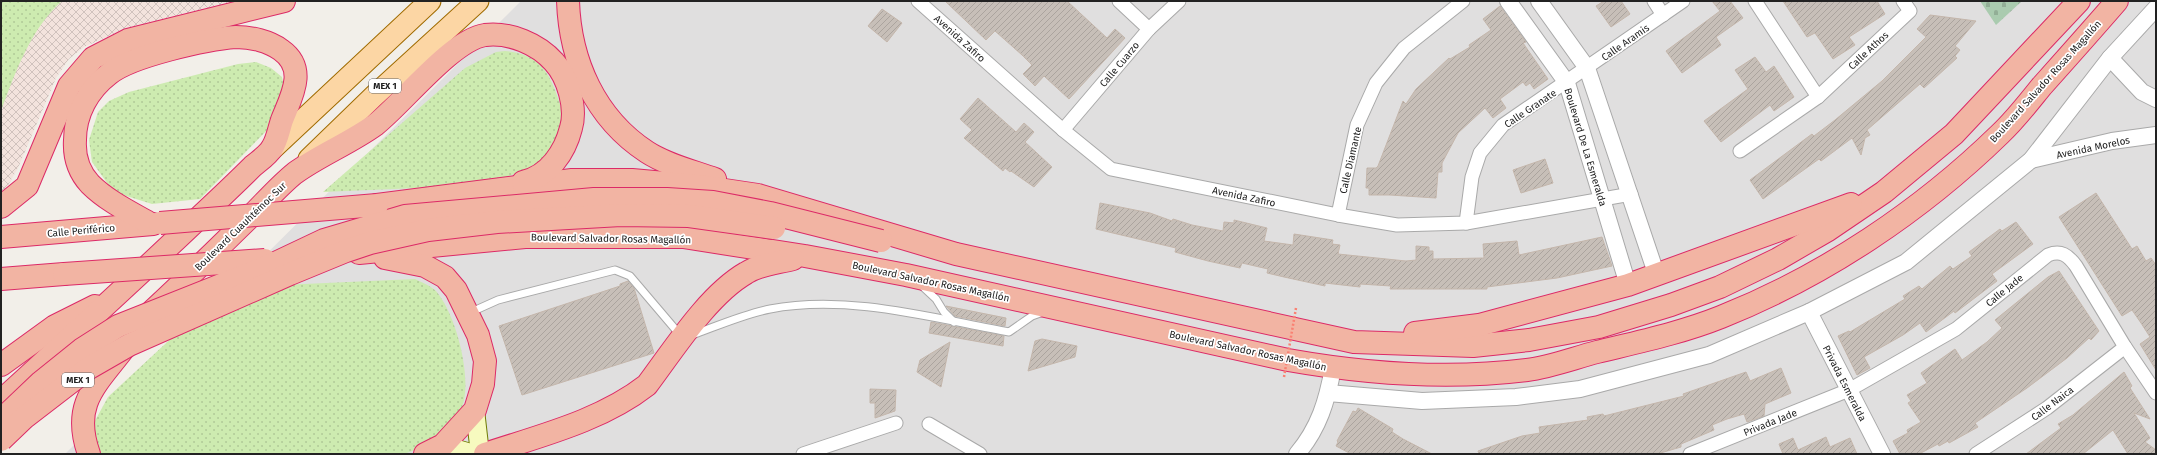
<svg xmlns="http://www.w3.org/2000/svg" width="2157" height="455" font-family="'Fira Sans',sans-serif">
<defs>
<pattern id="military-cross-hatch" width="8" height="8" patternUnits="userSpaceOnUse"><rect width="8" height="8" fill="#f3e3dd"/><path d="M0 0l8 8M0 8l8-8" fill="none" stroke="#d0c2bd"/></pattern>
<pattern id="grass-dots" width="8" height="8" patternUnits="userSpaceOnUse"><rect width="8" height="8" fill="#cdebb0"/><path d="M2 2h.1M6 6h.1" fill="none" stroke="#b0c997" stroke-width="1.8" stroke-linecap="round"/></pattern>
<pattern id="cemetery-stones" width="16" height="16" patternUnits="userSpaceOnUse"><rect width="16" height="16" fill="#aacbaf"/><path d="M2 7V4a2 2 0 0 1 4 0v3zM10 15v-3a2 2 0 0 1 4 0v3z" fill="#92ae96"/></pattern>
<pattern id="building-hatch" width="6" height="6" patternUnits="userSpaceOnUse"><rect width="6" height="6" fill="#c7bfb8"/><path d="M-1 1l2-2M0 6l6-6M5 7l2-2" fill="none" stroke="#aba49e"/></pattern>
</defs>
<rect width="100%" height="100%" fill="#f2efe9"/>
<polygon fill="#e0dfdf" points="521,1 2156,1 2156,454 65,454"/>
<polygon fill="url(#military-cross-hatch)" points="1,1 246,1 181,19 113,34 84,47 69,59 56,78 18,168 7,187 1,192"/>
<g fill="url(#grass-dots)">
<path d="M 1,1 L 62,1 C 31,28 15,73 1,111 Z"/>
<path d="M 505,51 C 550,55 553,86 566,122 L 549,156 L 527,169 L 487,185 L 323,192 L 465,68 L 496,52 Z"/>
<polygon points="256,62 271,68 282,77 284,87 277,120 200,199 152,204 120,194 108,184 92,162 89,140 98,112 109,101 129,92 238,64"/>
<path d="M 415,279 C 421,282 431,286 436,291 C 456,314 473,379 462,407 C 461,411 456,416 453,419 C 440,437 425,447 404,454 L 100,454 L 96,448 L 91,428 L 108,397 L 220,293 L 240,287 Z"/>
</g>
<polygon fill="url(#cemetery-stones)" points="1980,1 2022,1 1996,25"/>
<g fill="url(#building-hatch)" stroke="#c4b6ab">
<polygon points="945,1 1067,1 1107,38 1115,29 1125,38 1069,99 1044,76 1035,86 1023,74 1032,65 1022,55 995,31 986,40"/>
<polygon points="1604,1 1621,1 1630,14 1611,27 1596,6"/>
<polygon points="1712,1 1730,1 1743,18 1716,37 1721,45 1682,73 1666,51 1720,11"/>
<polygon points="1783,1 1877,1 1885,14 1849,37 1855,45 1833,59 1815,33 1807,37"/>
<polygon points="1500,6 1526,42 1523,43 1548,79 1534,89 1530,83 1526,86 1523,82 1500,99 1506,108 1493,118 1485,108 1458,133 1442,163 1442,172 1438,172 1436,198 1390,195 1369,195 1369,188 1366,188 1367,168 1376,168 1378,166 1403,101 1406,104 1416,89 1449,58 1450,59 1470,47 1469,45 1491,30 1483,19"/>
<polygon points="882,9 902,23 887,42 868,26"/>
<polygon points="1930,15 1976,21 1955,46 1960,50 1955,56 1957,58 1924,88 1920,84 1867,130 1870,135 1865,138 1861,155 1852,138 1821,161 1819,159 1763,199 1750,180 1812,134 1814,136 1835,120 1882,81 1926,37 1917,29"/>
<polygon points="1755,57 1766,72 1774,66 1794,97 1774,111 1770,105 1721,142 1704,121 1748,89 1735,70"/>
<polygon points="978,98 1016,132 1024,123 1034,132 1025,142 1052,167 1034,187 1011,171 1010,172 1005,168 1003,171 964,138 972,130 960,119"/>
<polygon points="1545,159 1553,183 1521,193 1513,170"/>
<polygon points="2096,193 2132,249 2137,246 2146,261 2151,258 2156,265 2156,370 2140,344 2150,337 2141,323 2132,310 2122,316 2059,217"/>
<polygon points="1100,203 1150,213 1172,221 1173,219 1192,225 1223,231 1224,222 1234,223 1234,220 1267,228 1264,241 1293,245 1294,234 1333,240 1332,244 1340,245 1338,254 1406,261 1416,260 1416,246 1429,247 1429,251 1433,251 1433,259 1484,258 1483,244 1517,241 1519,255 1602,237 1612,266 1557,278 1487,287 1487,289 1390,289 1391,286 1360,284 1360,287 1325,283 1325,286 1284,277 1267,273 1268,269 1242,263 1240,268 1208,261 1175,252 1176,248 1096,229"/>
<polygon points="2016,222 2033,244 1992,274 1997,281 1955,313 1954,311 1926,332 1920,323 1903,335 1864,357 1870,368 1857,375 1838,336 1849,331 1850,332 1905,299 1903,296 1919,286 1922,289 1950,266 1953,269 1972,256 1969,252 2000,229 2002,231"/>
<polygon points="2059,271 2099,331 2091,340 2089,338 2067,358 2027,388 1975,423 1978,427 1949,443 1948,441 1939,446 1938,444 1919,454 1900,454 1893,441 1908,433 1907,430 1921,422 1908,403 1911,401 1907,395 1927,383 1921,373 1955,349 1962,360 1987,342 2002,328 1995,320 2048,277"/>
<polygon points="628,281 634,288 654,353 522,395 499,326 620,286 620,284"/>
<polygon points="946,306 1006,318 1005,326 955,316"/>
<polygon points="931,322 1004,336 1003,346 929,333"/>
<polygon points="1042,339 1077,346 1075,357 1028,371 1035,341"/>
<polygon points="950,342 941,387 917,372 920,360"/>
<polygon points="1781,368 1791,393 1765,404 1764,416 1747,422 1744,414 1727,419 1712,425 1714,430 1681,444 1681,447 1657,454 1479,454 1478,451 1522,436 1540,433 1539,427 1588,420 1587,417 1603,414 1604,416 1684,396 1683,394 1746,372 1750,381"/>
<polygon points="2124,372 2132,386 2130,388 2150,419 2134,413 2150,438 2145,442 2156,450 2156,454 2128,454 2113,430 2083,454 2026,454 2061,428 2058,424 2073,415"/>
<polygon points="870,389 896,390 895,411 875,418 875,403 870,403"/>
<polygon points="1358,408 1393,429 1392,432 1403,439 1432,454 1351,454 1336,446 1338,442 1337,441 1353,411 1356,412"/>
<polygon points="1826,437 1830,447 1850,438 1857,454 1783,454 1779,444 1793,438 1798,450"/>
</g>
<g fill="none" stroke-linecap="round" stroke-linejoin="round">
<defs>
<g id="service">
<polyline points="921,285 936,299 944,312 954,322"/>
<polyline points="469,313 498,300 615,270 630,276 681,336"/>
<path d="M 692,335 C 717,326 744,314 770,309 C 848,294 932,318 1009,332 L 1032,316 L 1043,312"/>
</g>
<g id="minor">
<polyline points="918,1 1063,130 1111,169 1338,215 1397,225 1466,223 1631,194"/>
<polyline points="1119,1 1149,29"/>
<polyline points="1654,1 1663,15"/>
<polyline points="1755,1 1818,97"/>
<polyline points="1063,130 1149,29 1179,1"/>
<polyline points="1740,151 1818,97 1910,11 1903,1"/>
<polyline points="1338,215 1357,125 1376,83 1404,48 1463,1"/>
<polyline points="1466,223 1472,177 1480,153 1503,125 1683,1"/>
<polyline points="929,424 980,454"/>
<polyline points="803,454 896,423"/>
<path d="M 1690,454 L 1849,390 L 1956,329 L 2048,255 C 2061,250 2068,255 2076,266 L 2125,347 L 2156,393"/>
<polyline points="1976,454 2047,408 2125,347"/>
</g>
<g id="tertiary">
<polyline points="1508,1 1567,83 1628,285"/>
<polyline points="1539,1 1587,68 1657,276"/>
<polyline points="2110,58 2142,92 2156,99"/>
<polyline points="2031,160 2112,141 2156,135"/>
<polyline points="1809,312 1882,454"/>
<polyline points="1328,393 1422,401 1516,397 1580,389 1709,355 1809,312 1906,262 2031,160 2110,58 2156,8"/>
<path d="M 1297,454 C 1319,428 1327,401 1333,368"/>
</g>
<g id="secondary">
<polyline points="475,410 480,454"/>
<polyline points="443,445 474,454"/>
</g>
<g id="primary">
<polyline points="272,149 430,1"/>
<polyline points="309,159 374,96 478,1"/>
</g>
<g id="trunk">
<path d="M 568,1 C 570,61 595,118 647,152 C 667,165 693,171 715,179"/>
<polyline points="377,205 572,180 632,180 698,186 758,195 956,254 1354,342 1473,346 1529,340 1599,327 1671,305 1720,287 1778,259 1828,230 1884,192 1954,134 2079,1"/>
<polyline points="1,207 27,186 69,86 93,58 128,40 284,1"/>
<polyline points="1,237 153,224"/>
<path d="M 359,253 L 525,237 L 683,237 L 805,256 L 906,275 L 1288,360 C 1367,374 1447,380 1527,370 C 1550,367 1574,358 1597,352 C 1638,342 1681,333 1721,317 C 1824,276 1921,211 2000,134 C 2015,120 2028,103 2041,87 C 2066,59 2092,30 2117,1"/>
<polyline points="385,258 425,266 445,277 456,290 478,335 485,361 483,384 475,410 443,445 425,454"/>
<polyline points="1,279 64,274"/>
<path d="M 149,314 C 184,282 218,248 252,215 C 266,201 280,185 295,173 C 320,155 350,143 375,125 C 403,103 452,40 485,35 C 510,32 538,44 554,62 C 568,77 577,108 571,128 C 565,152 549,176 523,182"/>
<polyline points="1415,333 1479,325 1628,285 1851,204"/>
<polyline points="1,365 55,326 95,306"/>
<path d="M 1,401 C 69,339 137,277 203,214 C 220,198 237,182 253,166 C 259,161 268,155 272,148 C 277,141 279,129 282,120 C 291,97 308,69 281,50 C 269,41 251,37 236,37 C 207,39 131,56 109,74 C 88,90 75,114 75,140 C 74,156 79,172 90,184 C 107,201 130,212 151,224"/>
<path d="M 89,454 C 71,404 96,385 125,347"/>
<path d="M 485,454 C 539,436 601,421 647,385 C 674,349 708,295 746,273 C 760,264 778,263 793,259"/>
</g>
</defs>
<use href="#service" stroke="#a9a9a9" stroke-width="9"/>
<use href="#minor" stroke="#a9a9a9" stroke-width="15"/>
<use href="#tertiary" stroke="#a9a9a9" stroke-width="18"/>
<use href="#secondary" stroke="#707d05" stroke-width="20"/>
<use href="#primary" stroke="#a06b00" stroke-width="23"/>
<use href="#trunk" stroke="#dc2a67" stroke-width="24"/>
<use href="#service" stroke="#fff" stroke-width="7"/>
<use href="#minor" stroke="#fff" stroke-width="13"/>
<use href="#tertiary" stroke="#fff" stroke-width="16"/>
<use href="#secondary" stroke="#f7fabf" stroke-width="18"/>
<use href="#primary" stroke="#fcd6a4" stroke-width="21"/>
<use href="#trunk" stroke="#f2b4a3" stroke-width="22"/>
<defs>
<g id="trunk-bridge">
<polyline points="160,223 377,205"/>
<polyline points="64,274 265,260"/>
<polyline points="1,420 41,382 82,349 118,326 269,266 324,240 405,216 594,199 667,199 713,202 770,213 881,241"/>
<polyline points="1,440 24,418 89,368 129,345 290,274 346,251 370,243 428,230 497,222 621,215 689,216 774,228"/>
</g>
</defs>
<use href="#trunk-bridge" stroke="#dc2a67" stroke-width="24" stroke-linecap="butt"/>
<polyline stroke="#fa8072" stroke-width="2.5" stroke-dasharray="2 2" stroke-linecap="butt" points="1284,377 1296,308"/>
<use href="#trunk-bridge" stroke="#f2b4a3" stroke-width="22"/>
</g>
<g text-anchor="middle" stroke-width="3.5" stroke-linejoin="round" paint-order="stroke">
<g fill="#fff" stroke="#646464" stroke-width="1">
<rect x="369" y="79" width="32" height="14" rx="3"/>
<rect x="62" y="373" width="32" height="14" rx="3"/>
</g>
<g font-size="9" font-weight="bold" fill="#222">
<text x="385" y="89">MEX 1</text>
<text x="78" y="383">MEX 1</text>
</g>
<g font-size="10" fill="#222" stroke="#fff">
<text transform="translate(960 38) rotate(42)" y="4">Avenida Zafiro</text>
<text transform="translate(1625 42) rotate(-35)" y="4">Calle Aramis</text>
<text transform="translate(1868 50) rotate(-43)" y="4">Calle Athos</text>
<text transform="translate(1119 64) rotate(-50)" y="4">Calle Cuarzo</text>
<text transform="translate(2045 81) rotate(-48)" y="4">Boulevard Salvador Rosas Magallón</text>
<text transform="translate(1530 108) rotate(-34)" y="4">Calle Granate</text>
<text transform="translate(1586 147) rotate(73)" y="4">Boulevard De La Esmeralda</text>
<text transform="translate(2093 147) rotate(-12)" y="4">Avenida Morelos</text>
<text transform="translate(1350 160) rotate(-77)" y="4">Calle Diamante</text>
<text transform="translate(1244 196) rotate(12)" y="4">Avenida Zafiro</text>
<text transform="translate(240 226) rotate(-44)" y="4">Boulevard Cuauhtémoc Sur</text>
<text transform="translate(81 230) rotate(-5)" y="4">Calle Periférico</text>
<text transform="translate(611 238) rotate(1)" y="4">Boulevard Salvador Rosas Magallón</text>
<text transform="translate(931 281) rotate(12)" y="4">Boulevard Salvador Rosas Magallón</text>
<text transform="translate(2004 290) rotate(-39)" y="4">Calle Jade</text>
<text transform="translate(1248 350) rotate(12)" y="4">Boulevard Salvador Rosas Magallón</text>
<text transform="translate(1845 383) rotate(63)" y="4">Privada Esmeralda</text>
<text transform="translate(2052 403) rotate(-37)" y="4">Calle Naica</text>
<text transform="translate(1770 422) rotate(-22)" y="4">Privada Jade</text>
</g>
</g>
<rect width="2157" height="455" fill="none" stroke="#222222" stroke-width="4"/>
</svg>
